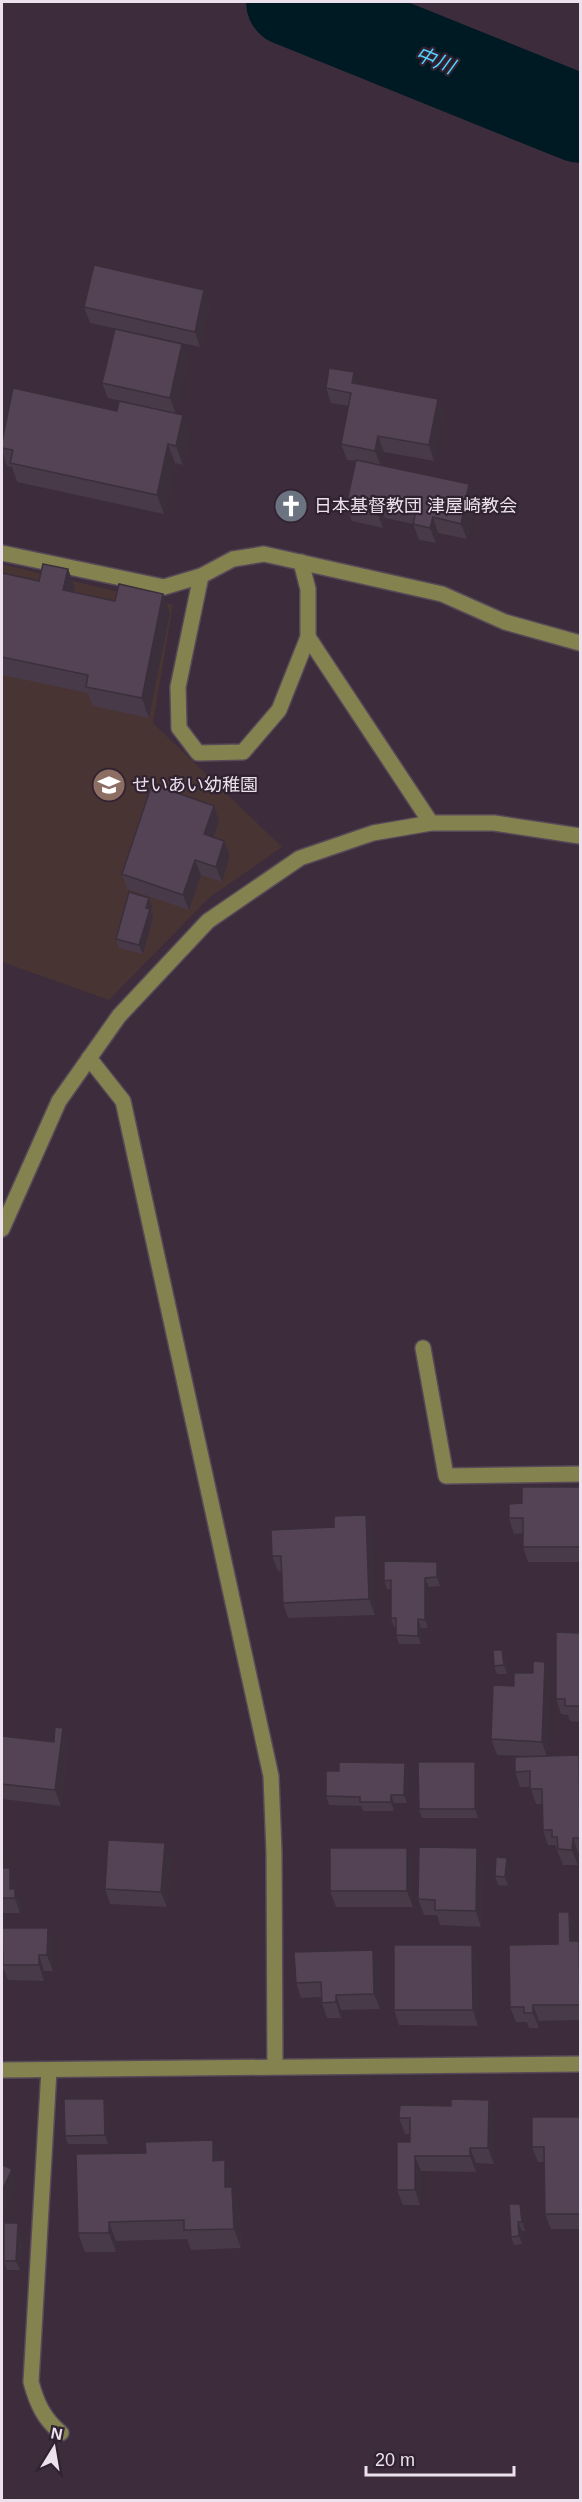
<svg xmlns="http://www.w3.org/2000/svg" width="582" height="2502" font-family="Arial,'Noto Sans JP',sans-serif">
<rect width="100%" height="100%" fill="#3c2c3c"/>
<polygon fill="#483433" points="2,564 173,605 153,723 282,847 209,898 109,1000 2,962"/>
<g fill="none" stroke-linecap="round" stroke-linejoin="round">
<polyline stroke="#001a24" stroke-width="88" points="290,2 580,119"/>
<defs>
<g id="minor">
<polyline points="2,553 164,587 201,576 233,559 264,554 442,594 505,622 580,643"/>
<polyline points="201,576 178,687 179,728 198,753 243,752 279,710 308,637 308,589 301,562"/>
<polyline points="308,637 431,823"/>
<polyline points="89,1058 123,1101 271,1776 274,1852 275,2066"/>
<polyline points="2,1229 59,1101 119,1016 208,921 300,858 373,833 431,823 494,823 580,836"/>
<polyline points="423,1348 446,1476 580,1474"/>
<polyline points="2,2070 580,2064"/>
<path d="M 49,2070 L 31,2382 C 37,2404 44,2419 61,2433"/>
</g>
</defs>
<use href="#minor" stroke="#584958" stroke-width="18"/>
<use href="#minor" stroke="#84824f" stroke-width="15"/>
</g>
<g fill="#483a49">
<polygon points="204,290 210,305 200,347 90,323 84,307"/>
<polygon points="188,359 176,413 183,415 190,434 183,465 175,463 164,514 17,482 12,467 7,466 2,450 2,442 139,405 108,398 102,383"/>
<polygon points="358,384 438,399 443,415 434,461 384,452 381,465 469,484 475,500 467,539 438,533 436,543 419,540 413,524 385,518 383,528 352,521 346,506 356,461 347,460 341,444 349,406 331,403 326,388"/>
<polygon points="68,569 75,588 74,592 170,613 149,718 93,706 88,693 2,675 2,573 39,581"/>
<polygon points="214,806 219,821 214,837 224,841 230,856 222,882 201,875 189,910 127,889 122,874"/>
<polygon points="149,898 152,906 151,911 153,918 143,954 119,948 116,939"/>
<polygon points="580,1487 580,1562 528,1562 523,1547 523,1533 514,1534 509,1518 522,1503"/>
<polygon points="366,1515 371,1530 375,1615 288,1618 283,1603 281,1571 278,1571 272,1556 334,1527"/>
<polygon points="437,1562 440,1570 440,1586 429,1587 428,1628 421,1628 421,1644 399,1644 396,1635 396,1627 394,1627 391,1618 391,1589 387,1589 384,1581"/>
<polygon points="580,1633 580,1722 570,1721 568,1715 561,1714 556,1699"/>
<polygon points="502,1650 506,1658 507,1674 497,1674 494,1666"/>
<polygon points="550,1677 547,1756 579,1755 580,1759 580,1853 578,1853 578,1865 563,1865 555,1845 548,1845 543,1830 542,1804 536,1804 530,1787 520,1787 515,1772 529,1756 497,1755 491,1739"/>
<polygon points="2,1736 68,1743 61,1806 2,1799"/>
<polygon points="405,1763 408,1772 407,1803 394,1803 394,1811 363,1811 361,1806 329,1805 326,1796 339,1771"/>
<polygon points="478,1771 478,1818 422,1818 419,1809"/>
<polygon points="2,1849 5,1857 5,1868 16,1883 16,1890 21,1904 20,1913 2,1913"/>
<polygon points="170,1859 167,1907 110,1904 105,1889"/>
<polygon points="413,1863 413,1907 336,1907 330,1891"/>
<polygon points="483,1863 481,1927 440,1925 437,1915 424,1915 418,1899"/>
<polygon points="510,1867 508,1886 498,1885 495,1876"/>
<polygon points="569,1912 575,1927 575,1941 579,1941 580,1944 580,2020 539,2021 539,2028 529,2028 527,2022 516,2022 510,2007 558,1944"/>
<polygon points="2,1928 53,1943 53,1971 44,1971 44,1981 8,1980 4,1970 2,1970"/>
<polygon points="478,1960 478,2026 399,2025 394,2010"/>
<polygon points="379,1965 380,2009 341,2010 341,2018 327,2018 322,2003 321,1997 301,1998 296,1983"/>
<polygon points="104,2099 107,2108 108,2144 68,2144 65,2136"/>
<polygon points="489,2100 494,2115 494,2164 476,2163 476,2172 421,2171 420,2205 403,2205 397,2190 410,2142 410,2134 405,2134 399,2118 451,2106"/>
<polygon points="580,2117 580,2229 551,2229 545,2214 544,2162 538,2162 532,2147"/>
<polygon points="220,2159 220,2161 232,2180 232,2187 239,2206 241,2248 191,2250 187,2239 116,2241 116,2252 85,2252 78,2233"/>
<polygon points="520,2204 524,2213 525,2231 522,2231 522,2244 514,2245 511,2237"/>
<polygon points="21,2232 20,2270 7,2270 4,2261"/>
</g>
<g fill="#3b2f3c">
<polygon points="204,290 210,305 200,347 195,332"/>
<polygon points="182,344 188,359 176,414 170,398"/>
<polygon points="354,372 360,388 352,383"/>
<polygon points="438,399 443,415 434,461 429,445"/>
<polygon points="183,415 190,434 183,465 176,446"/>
<polygon points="378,436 384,452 381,466 375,451"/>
<polygon points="168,444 175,463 164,514 157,495"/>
<polygon points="469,484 475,500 467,539 461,524"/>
<polygon points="379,503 385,518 383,528 377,512"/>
<polygon points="433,517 438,533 436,543 430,528"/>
<polygon points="68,569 75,588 70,609 63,590"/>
<polygon points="163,594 170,613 149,718 142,698"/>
<polygon points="214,806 219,821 210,849 204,834"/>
<polygon points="224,841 230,856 222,882 216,867"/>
<polygon points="195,860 201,875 189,910 183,895"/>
<polygon points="149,898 152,906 151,911 153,918 143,954 139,945"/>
<polygon points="366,1515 371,1530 375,1615 369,1599"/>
<polygon points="437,1562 440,1570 440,1586 437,1577"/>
<polygon points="425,1578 429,1587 428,1628 425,1620"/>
<polygon points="418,1619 421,1628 421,1644 418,1636"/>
<polygon points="502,1650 506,1658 507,1674 504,1665"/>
<polygon points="545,1662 550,1677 547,1757 542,1742"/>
<polygon points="63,1728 68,1743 61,1806 55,1790"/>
<polygon points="579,1755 580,1759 580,1819"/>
<polygon points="475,1762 478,1771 478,1818 475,1809"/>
<polygon points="405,1763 408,1772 407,1803 404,1795"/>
<polygon points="391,1795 394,1803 394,1811 391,1802"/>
<polygon points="573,1838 578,1853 578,1865 572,1850"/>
<polygon points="165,1843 170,1859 167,1907 161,1892"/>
<polygon points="407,1848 413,1863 413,1907 407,1891"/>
<polygon points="477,1848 483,1863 481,1927 476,1911"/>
<polygon points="2,1849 5,1857 5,1883 2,1875"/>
<polygon points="507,1858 510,1867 508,1886 505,1877"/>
<polygon points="10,1868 16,1883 16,1890 21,1904 20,1913 15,1898 10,1889"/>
<polygon points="569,1912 575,1927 576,1956 570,1941"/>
<polygon points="48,1928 53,1943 53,1971 47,1955"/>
<polygon points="579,1941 580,1944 580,1995"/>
<polygon points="472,1945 478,1960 478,2026 473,2010"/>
<polygon points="373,1950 379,1965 380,2009 374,1994"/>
<polygon points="39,1955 44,1971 44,1981 39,1965"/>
<polygon points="336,1995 341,2010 341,2018 336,2002"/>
<polygon points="533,2005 539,2021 539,2028 533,2013"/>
<polygon points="104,2099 107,2108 108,2144 105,2135"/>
<polygon points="489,2100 494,2115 494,2164 488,2148"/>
<polygon points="213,2140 220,2159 220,2180 213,2161"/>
<polygon points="470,2148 476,2163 476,2172 470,2156"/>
<polygon points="415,2156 421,2171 420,2205 415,2190"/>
<polygon points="225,2160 232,2180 232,2206 225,2187"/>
<polygon points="12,2169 17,2185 2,2218 2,2191"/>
<polygon points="232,2187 239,2206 241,2248 234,2229"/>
<polygon points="520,2204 524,2213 525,2231 522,2222"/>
<polygon points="109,2222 116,2241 116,2252 109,2233"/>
<polygon points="518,2222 522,2231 522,2244 519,2236"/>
<polygon points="18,2223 21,2232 20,2270 16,2261"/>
</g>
<g fill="#544355" stroke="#3b2f3c" stroke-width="1.5">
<polygon points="94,265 204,290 195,332 84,307"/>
<polygon points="115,329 182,344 170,398 102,383"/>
<polygon points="329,368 354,372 352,383 438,399 429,445 378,436 375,451 341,444 351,393 326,388"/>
<polygon points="13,388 117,411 119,401 183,415 176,446 168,444 157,495 10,463 13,450 2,448 2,442"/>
<polygon points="356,460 469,484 461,524 433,517 430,528 413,524 416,511 379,503 377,512 346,506"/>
<polygon points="43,564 68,569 63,590 115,601 119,584 163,594 142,698 86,687 88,675 2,657 2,573 39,581"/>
<polygon points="152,784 214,806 204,834 224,841 216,867 195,860 183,895 122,874"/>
<polygon points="129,892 149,898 146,908 150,909 139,945 116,939"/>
<polygon points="522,1487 580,1487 580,1547 523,1547 523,1518 509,1518 509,1504 522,1503"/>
<polygon points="366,1515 369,1599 283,1603 281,1556 272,1556 271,1530 334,1527 334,1516"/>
<polygon points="384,1561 437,1562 437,1577 425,1578 425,1620 418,1619 418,1636 396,1635 396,1618 391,1618 391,1580 384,1581"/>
<polygon points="556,1632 580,1633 580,1706 565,1706 565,1699 556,1699"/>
<polygon points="493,1650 502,1650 504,1665 494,1666"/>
<polygon points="533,1661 545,1662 542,1742 491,1739 493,1685 514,1686 514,1673 533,1673"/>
<polygon points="55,1727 63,1728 55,1790 2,1784 2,1736 54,1742"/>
<polygon points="579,1755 580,1838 573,1838 572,1850 558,1849 557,1837 552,1837 552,1830 543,1830 542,1789 530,1789 530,1771 515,1772 515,1757"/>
<polygon points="339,1762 405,1763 404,1795 391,1795 391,1802 360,1802 360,1797 326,1796 326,1771 339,1771"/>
<polygon points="418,1762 475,1762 475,1809 419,1809"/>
<polygon points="108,1840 165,1843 161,1892 105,1889"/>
<polygon points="419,1847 477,1848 476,1911 435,1910 435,1900 418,1899"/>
<rect x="330" y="1848" width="77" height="43"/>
<polygon points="496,1857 507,1858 505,1877 495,1876"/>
<polygon points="2,1868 10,1868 10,1889 15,1889 15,1898 2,1898"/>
<polygon points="558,1912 569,1912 570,1941 579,1941 580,2005 533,2005 533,2013 524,2013 524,2007 510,2007 509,1945 558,1944"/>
<polygon points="2,1928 48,1928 47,1955 39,1955 39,1965 3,1965"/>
<polygon points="394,1945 472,1945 473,2010 394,2010"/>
<polygon points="373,1950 374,1994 336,1995 336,2002 322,2003 321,1982 296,1983 294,1952"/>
<polygon points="64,2099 104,2099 105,2135 65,2136"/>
<polygon points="451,2099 489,2100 488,2148 470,2148 470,2156 415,2156 415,2190 397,2190 397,2142 410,2142 410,2118 399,2118 400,2105 451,2106"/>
<polygon points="532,2117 580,2117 580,2214 545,2214 544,2147 532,2147"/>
<polygon points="213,2140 213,2161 225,2160 225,2187 232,2187 234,2229 184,2230 184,2220 109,2222 109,2233 78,2233 76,2154 146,2153 145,2142"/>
<polygon points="2,2165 12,2169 2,2191"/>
<polygon points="509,2204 520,2204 522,2222 518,2222 519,2236 511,2237"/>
<polygon points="4,2223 18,2223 16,2261 4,2261"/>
</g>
<defs>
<symbol id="church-disc" viewBox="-11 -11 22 22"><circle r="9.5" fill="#6b7280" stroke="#312232"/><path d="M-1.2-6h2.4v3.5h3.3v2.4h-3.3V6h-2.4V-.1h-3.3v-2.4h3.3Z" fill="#fff"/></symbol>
<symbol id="school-disc" viewBox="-11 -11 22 22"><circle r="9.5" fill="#8d6e63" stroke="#312232"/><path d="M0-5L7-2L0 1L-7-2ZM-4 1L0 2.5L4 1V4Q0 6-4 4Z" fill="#fff"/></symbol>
</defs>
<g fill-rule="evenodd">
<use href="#church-disc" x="272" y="487" width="38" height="38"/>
<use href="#school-disc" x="90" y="766" width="38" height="38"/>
</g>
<g text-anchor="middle" stroke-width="4.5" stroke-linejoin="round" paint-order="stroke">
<g font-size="18" fill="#ece1ec" stroke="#312232" text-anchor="start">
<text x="314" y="512">日本基督教団 津屋崎教会</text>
<text x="132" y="791">せいあい幼稚園</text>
</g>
<g font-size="20" font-style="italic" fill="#53d1fe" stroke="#312232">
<text transform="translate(435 60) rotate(22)" y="7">中川</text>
</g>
</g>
<rect width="582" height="2502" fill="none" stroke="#ece1ec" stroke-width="6"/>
<g transform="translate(54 2448) rotate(11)" stroke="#312232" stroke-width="4.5" paint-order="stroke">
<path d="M0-4.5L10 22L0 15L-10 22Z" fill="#ece1ec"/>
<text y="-9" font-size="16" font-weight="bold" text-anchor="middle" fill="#ece1ec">N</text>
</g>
<path d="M366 2466v9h148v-9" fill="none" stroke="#ece1ec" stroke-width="3"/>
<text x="375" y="2466" font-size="18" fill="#ece1ec" stroke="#312232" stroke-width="4.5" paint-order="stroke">20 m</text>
</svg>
